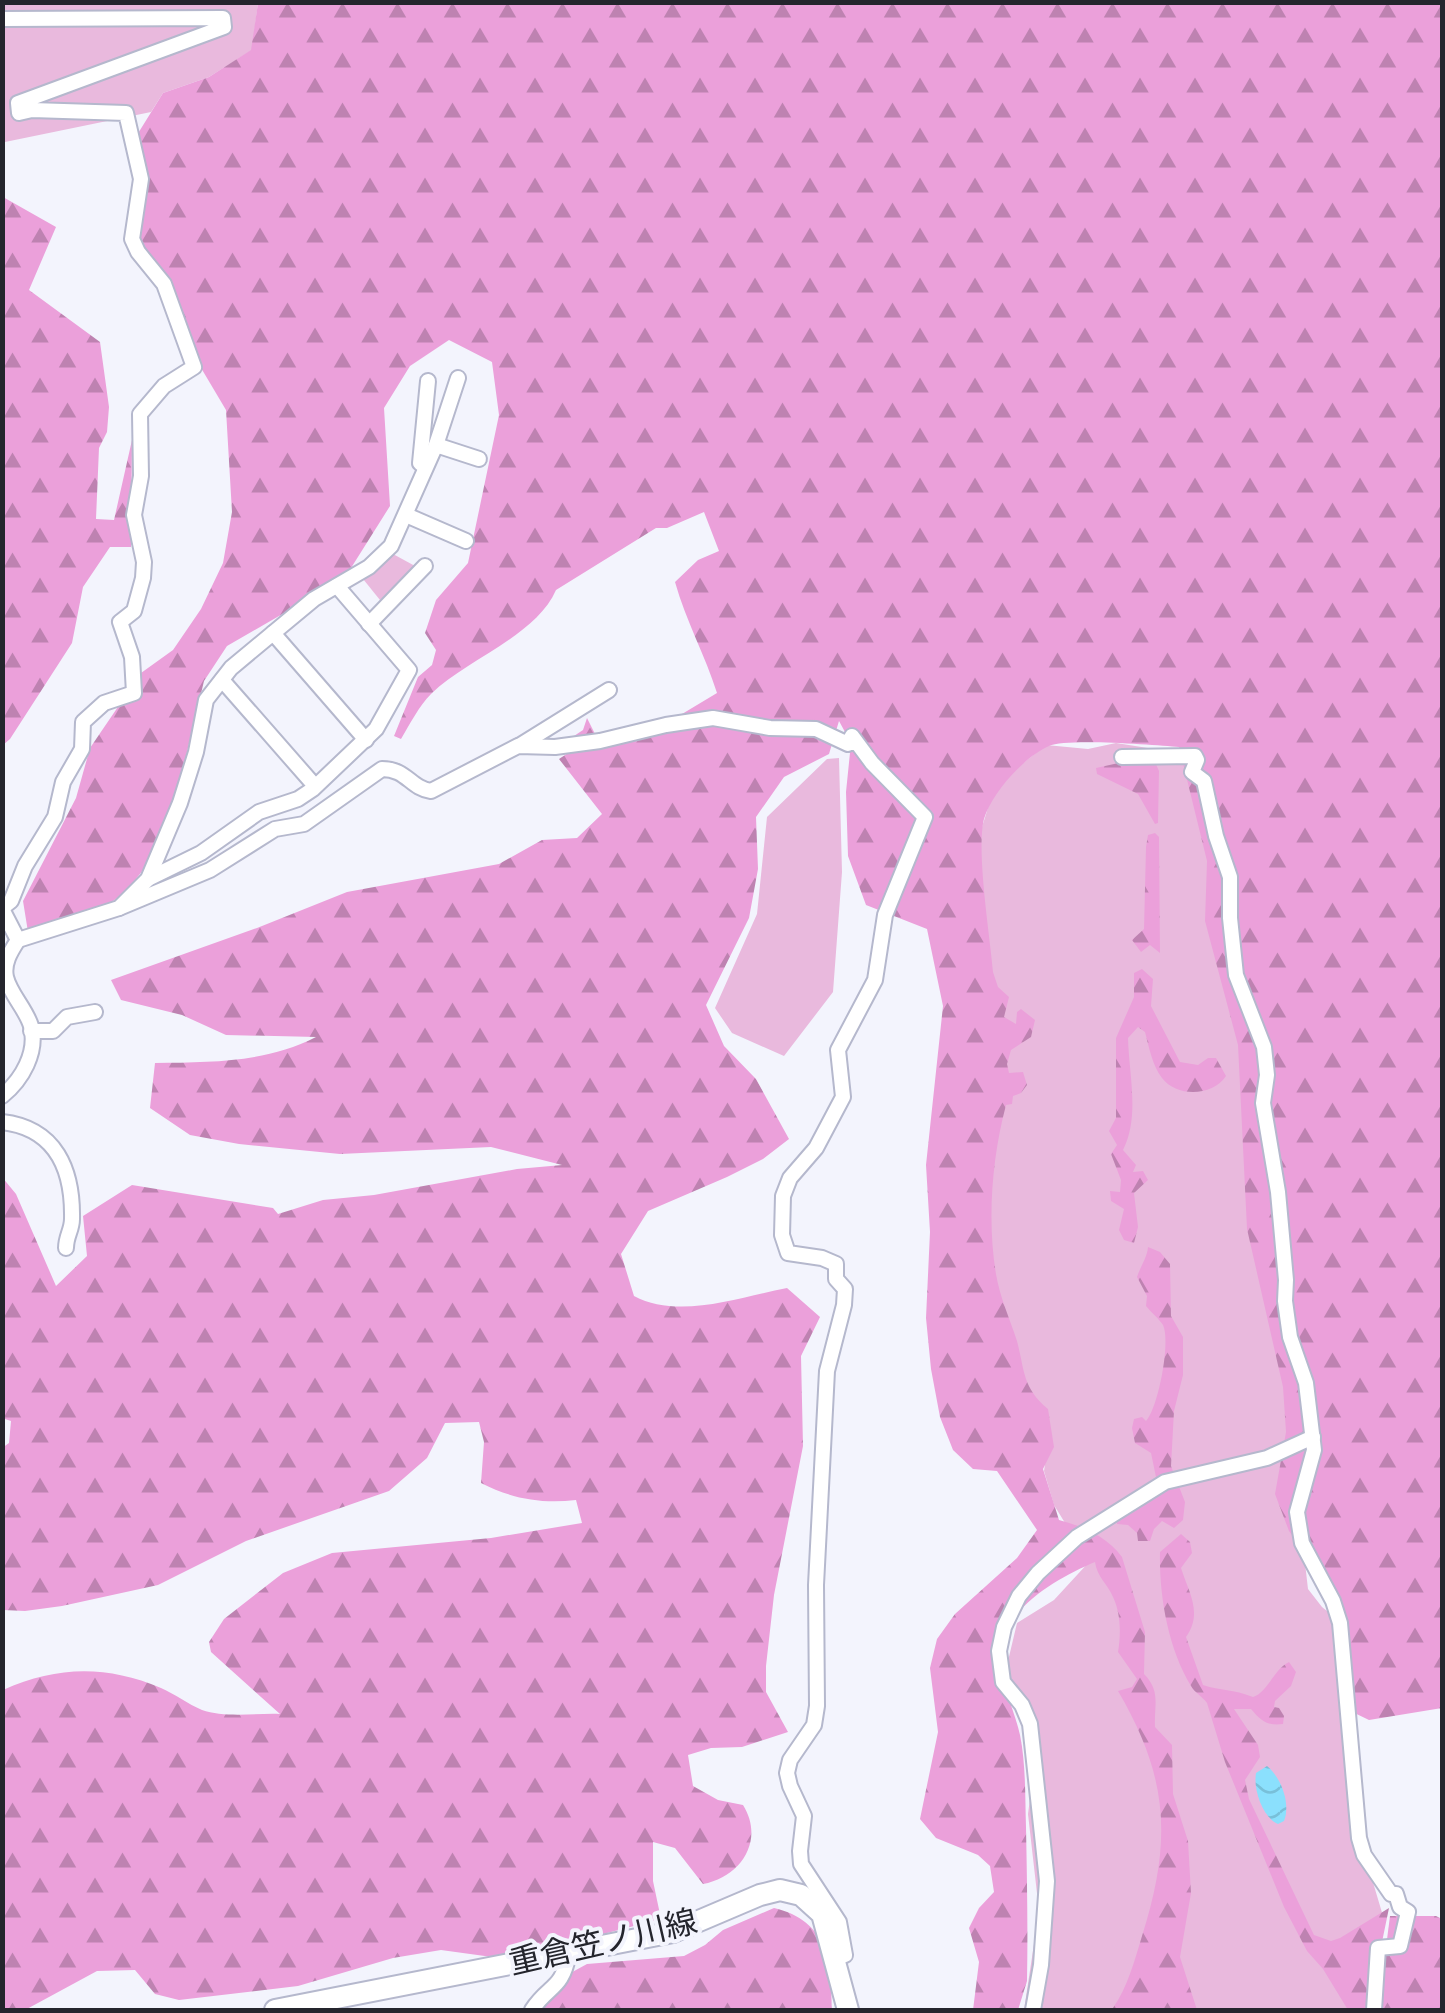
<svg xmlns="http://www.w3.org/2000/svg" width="1445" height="2013" font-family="'Fira Sans','Noto Sans JP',sans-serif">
<defs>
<pattern id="forest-firs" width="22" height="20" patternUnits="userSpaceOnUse" patternTransform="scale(2.5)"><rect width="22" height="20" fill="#eba0da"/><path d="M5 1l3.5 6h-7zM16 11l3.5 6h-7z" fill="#be82b1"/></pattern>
<pattern id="park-tufts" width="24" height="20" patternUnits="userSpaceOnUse" patternTransform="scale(2.5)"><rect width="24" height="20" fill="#e9b9dd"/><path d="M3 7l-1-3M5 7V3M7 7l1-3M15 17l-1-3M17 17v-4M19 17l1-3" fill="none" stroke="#c89fbe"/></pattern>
<pattern id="water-waves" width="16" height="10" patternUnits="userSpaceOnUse" patternTransform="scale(2.5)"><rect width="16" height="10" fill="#8be0fd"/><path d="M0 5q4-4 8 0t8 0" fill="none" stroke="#78c0d9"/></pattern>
</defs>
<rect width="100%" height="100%" fill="#f3f4fd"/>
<g fill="#e9b9dd">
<polygon points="2,3 258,3 252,50 209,77 163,93 151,112 5,142"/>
<polygon points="1116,743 1186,754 1240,1000 1308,1589 1322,1607 1337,1619 1369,1869 1383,1916 1377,2010 1024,2010 1039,1911 1028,1814 1033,1776 1025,1709 1009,1676 1008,1661 1017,1623 1054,1600 1089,1562 1054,1505 1044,1471 1049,1438 1022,1384 993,1279 970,866 991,798 1008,775 1046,745 1088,749"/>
<polygon points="839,758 842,872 833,992 784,1056 732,1033 715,1008 757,914 767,817 827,759"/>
</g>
<g fill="url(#forest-firs)">
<path d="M 258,3 L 1442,3 L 1442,1708 L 1369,1720 L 1340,1706 L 1336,1634 L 1329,1586 L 1289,1531 L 1275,1494 L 1286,1432 L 1283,1387 L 1247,1229 L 1238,1045 L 1205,921 L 1207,861 L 1179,747 C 1156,745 1066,738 1049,746 C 1024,757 992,793 984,819 C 976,851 990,936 993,972 L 998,987 L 1009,997 L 1004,1017 L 1016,1024 L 1017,1012 L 1021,1009 L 1035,1020 L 1031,1037 L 1011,1050 L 1007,1064 L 1009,1073 L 1023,1072 L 1027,1085 L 1021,1093 L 1013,1096 L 1012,1104 L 1006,1105 C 992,1158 987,1220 996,1274 C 1000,1298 1010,1319 1017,1341 C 1025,1371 1022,1387 1048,1409 L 1054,1447 L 1043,1469 L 1059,1520 C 1082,1526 1108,1537 1122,1557 L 1145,1632 L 1144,1674 C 1161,1691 1154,1705 1155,1727 L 1172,1745 L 1173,1794 L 1188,1841 L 1191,1893 L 1180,1957 L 1197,2010 L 1151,2008 L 1114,2010 L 1113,2008 C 1128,1986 1134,1962 1142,1936 C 1172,1841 1169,1778 1118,1691 L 1132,1687 L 1137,1679 L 1118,1652 C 1121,1634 1121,1614 1113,1597 C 1107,1583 1097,1577 1095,1562 C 1064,1575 1021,1599 1006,1631 C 990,1667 1013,1702 1020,1735 C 1026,1765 1025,1797 1026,1827 C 1027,1879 1028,1930 1027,1981 L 1018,2010 L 973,2010 L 979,1962 L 969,1928 L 979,1908 L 994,1892 L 990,1866 L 978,1855 L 936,1838 L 920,1819 L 938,1732 L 930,1668 L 937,1639 L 955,1614 L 1017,1558 L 1037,1530 L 997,1471 L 973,1469 L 953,1450 L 940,1417 L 931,1369 L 926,1318 L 930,1232 L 926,1165 L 943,1006 L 927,929 L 866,905 L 848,856 L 846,792 L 851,743 L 839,721 L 829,754 L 784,777 L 756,817 L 758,869 L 749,918 L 706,1005 L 724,1046 L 756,1079 L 789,1139 L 763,1159 L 727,1177 L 648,1211 L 621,1254 L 634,1296 C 679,1320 740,1297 787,1288 L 820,1317 L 801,1356 L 803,1446 L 774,1595 L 766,1666 L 766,1692 L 788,1732 L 742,1747 L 711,1748 L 688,1755 L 693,1786 L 718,1800 L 743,1805 C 765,1840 741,1877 703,1884 L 675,1848 L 653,1842 L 653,1881 L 661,1919 L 580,1940 L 492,1957 L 441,1950 L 393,1958 L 298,1986 L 179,2000 L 155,1994 L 135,1970 L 97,1971 L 25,2010 L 3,2010 L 3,1690 C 57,1666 106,1665 161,1688 C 175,1694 188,1704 202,1710 C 224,1718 257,1713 280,1714 L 211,1652 L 209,1642 L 224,1619 L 283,1573 L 332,1553 L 491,1538 L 582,1523 L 576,1500 C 542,1504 512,1499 481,1483 L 484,1442 L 479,1422 L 445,1423 L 427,1458 L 389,1491 L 246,1541 L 158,1585 L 62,1606 L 25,1611 L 3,1610 L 2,1448 L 9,1443 L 11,1421 L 2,1418 L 2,1177 L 16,1194 L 56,1286 L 87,1256 L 83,1216 L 132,1185 L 273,1208 L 278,1214 L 323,1200 L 374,1195 L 517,1169 L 562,1165 L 491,1147 L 340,1154 L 239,1144 L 190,1135 L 150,1108 L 155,1063 C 212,1062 265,1063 316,1037 L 226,1035 L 182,1015 L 121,1000 L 111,980 L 257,928 L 347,892 L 499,864 L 542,840 L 577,838 L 602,814 L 559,759 L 568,753 L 571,738 L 583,730 L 587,718 L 597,738 L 682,714 L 717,693 C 705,655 686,621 675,582 L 698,560 L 719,551 L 704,512 L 667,528 L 656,528 L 556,590 C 536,636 467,659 431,694 C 419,706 410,724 401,739 L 394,736 L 418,677 L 432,665 L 436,650 L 425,633 L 436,600 L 468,563 L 499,415 L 492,362 L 449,340 L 410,366 L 384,408 L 390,506 L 351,568 L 298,605 L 227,646 L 204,681 L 177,794 L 147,865 L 128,889 L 107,906 L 28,932 L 23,901 L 76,798 L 90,748 L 141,673 L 173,650 L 201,609 L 223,563 L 232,512 L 226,410 L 188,346 L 137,245 L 137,135 L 163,93 L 209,77 L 251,50 Z"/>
<polygon points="3,197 56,227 29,290 100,342 109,407 107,432 99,448 96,519 114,520 132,440 131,547 110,547 83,587 72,643 10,739 3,745"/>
<polygon points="1123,762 1155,762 1159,771 1158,823 1155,824 1138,794 1097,774 1096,768"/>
<polygon points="1155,833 1159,837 1160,953 1150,945 1141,952 1132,940 1144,929 1146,847 1148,835"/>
<path d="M 1142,969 L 1153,979 L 1151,1006 L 1180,1062 L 1198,1065 L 1208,1058 L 1216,1058 L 1226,1076 C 1213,1096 1177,1098 1162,1078 C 1152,1065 1149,1047 1145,1032 L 1138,1027 L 1128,1038 C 1129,1075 1140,1116 1123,1150 L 1136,1165 L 1133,1172 L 1143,1171 L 1148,1180 L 1134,1193 L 1138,1227 L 1134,1243 L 1124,1240 L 1119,1230 L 1124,1209 L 1111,1201 L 1110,1191 L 1120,1192 L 1121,1180 L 1111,1154 L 1117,1145 L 1109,1131 L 1116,1118 L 1116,1038 L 1134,997 L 1134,973 Z"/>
<path d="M 1148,1247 L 1160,1252 L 1170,1264 L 1171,1316 L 1183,1337 L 1183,1375 L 1174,1411 L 1171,1466 L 1185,1502 L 1183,1520 L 1174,1528 L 1162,1521 L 1154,1529 L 1150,1541 L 1138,1541 L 1137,1533 L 1128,1525 L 1117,1524 L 1118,1501 L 1157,1482 L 1151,1453 L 1135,1443 L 1132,1428 L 1134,1419 L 1142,1417 L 1146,1421 C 1158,1408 1171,1342 1163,1325 C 1160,1320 1150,1311 1146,1306 L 1147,1296 L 1137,1277 C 1141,1265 1147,1258 1148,1247 Z"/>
<path d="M 1181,1534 L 1190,1542 L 1192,1553 L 1181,1568 C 1189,1593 1203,1613 1186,1637 L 1203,1685 C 1221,1691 1233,1689 1253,1697 C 1268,1692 1273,1670 1289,1662 L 1296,1672 L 1291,1686 L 1275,1701 L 1274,1707 L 1279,1708 L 1284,1716 L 1283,1724 C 1267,1726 1261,1721 1251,1709 L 1234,1709 L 1258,1745 L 1260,1757 L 1245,1780 L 1249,1799 L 1314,1935 L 1331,1941 L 1340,1938 L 1389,1908 L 1382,1942 L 1371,1951 L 1367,2010 L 1348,2010 L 1323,1969 L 1307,1951 L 1284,1907 L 1225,1762 L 1207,1703 C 1202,1696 1195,1693 1191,1686 C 1168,1648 1159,1596 1160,1552 Z"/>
<path d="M 774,1908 C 828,1921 831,1961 832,2010 L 530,2010 L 554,1997 L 565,1976 L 587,1964 L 684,1956 L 705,1945 L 723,1930 Z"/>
<polygon points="1390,1916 1436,1916 1442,1919 1442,2010 1378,2010"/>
</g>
<polygon fill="url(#park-tufts)" points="393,554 415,566 380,600 363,579"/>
<path fill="url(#water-waves)" d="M 1267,1766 C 1281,1777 1291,1804 1284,1821 L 1278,1824 C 1263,1818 1253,1790 1256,1773 Z"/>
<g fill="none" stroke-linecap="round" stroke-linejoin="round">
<defs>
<g id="minor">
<polyline points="2,19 223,18 224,27 18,103 19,113 32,110 126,113 141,179 132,239 138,252 164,284 194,367 164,386 140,414 141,476 134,515 144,562 143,578 134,611 120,622 132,657 134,693 104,703 83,722 82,749 63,782 55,817 25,866 11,901 2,908"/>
<polyline points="436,445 479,459"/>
<polyline points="425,467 420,463 428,381"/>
<polyline points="406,515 466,541"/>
<polyline points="369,624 425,566"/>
<polyline points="273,633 366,740"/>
<polyline points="222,680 315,786"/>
<polyline points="519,746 609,690"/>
<polyline points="1122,757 1195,756 1197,760 1192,772 1204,781 1216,836 1230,877 1230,918 1236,975 1264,1047 1267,1075 1263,1103 1278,1192 1286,1280 1285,1301 1290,1337 1306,1383 1314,1450 1297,1512 1302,1543 1333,1601 1340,1623 1359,1838 1364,1855 1391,1894 1396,1894 1400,1907 1408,1912 1400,1946 1378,1948 1374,2010"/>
<polyline points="148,879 201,853 259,812 298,799 313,789 376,729 409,670 337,586"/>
<path d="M 119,908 L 210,870 L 275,829 L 304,824 L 382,769 C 407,769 410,788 431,791 L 518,746 L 555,747 L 600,741 L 666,725 L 713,718 L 770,728 L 816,729 L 848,744 L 852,736 L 872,763 L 925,817 L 885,915 L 875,980 L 838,1050 L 843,1097 L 816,1148 L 790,1178 L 783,1196 L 782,1235 L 788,1253 L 822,1258 L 836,1264 L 836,1279 L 845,1289 L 844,1305 L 827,1371 L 816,1585 L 817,1706 L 814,1725 L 790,1760 L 787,1773 L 790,1786 L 804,1816 L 800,1851 L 801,1864 L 839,1922 L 845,1955 L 837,1958"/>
<polyline points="2,909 18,940"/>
<polyline points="31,1031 53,1031 67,1017 95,1012"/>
<path d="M 2,1096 C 22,1080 38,1052 31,1026 C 26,1009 10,994 6,977 C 3,963 11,951 18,940 L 119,908 L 148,879 L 180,803 L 196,752 L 206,700 L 231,668 L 314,599 L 369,567 L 391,546 L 436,445 L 458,378"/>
<path d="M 2,1122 C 56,1128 73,1170 72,1219 C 72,1230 66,1236 66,1248"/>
<path d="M 532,2010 C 549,1984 562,1991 569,1953"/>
<polyline points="1033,2010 1041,1965 1047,1881 1030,1724 1022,1705 1003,1682 999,1651 1004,1627 1019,1596 1038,1573 1077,1537 1165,1482 1267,1458 1313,1437"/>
</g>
<polyline id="secondary" points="275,2010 673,1932 760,1895 780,1890 801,1895 822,1914 848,2010"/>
</defs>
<use href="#minor" stroke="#b5b8cd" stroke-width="18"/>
<use href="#secondary" stroke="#b5b8cd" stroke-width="24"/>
<use href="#minor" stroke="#fff" stroke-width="14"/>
<use href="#secondary" stroke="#fff" stroke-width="20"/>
</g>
<g text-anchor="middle" stroke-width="8" stroke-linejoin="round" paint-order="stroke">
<g font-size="32" fill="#24252d" stroke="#f3f4fd">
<text transform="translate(603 1942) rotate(-13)" y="11">重倉笠ノ川線</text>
</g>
</g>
<rect width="1445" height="2013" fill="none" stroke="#24252d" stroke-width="10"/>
</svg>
